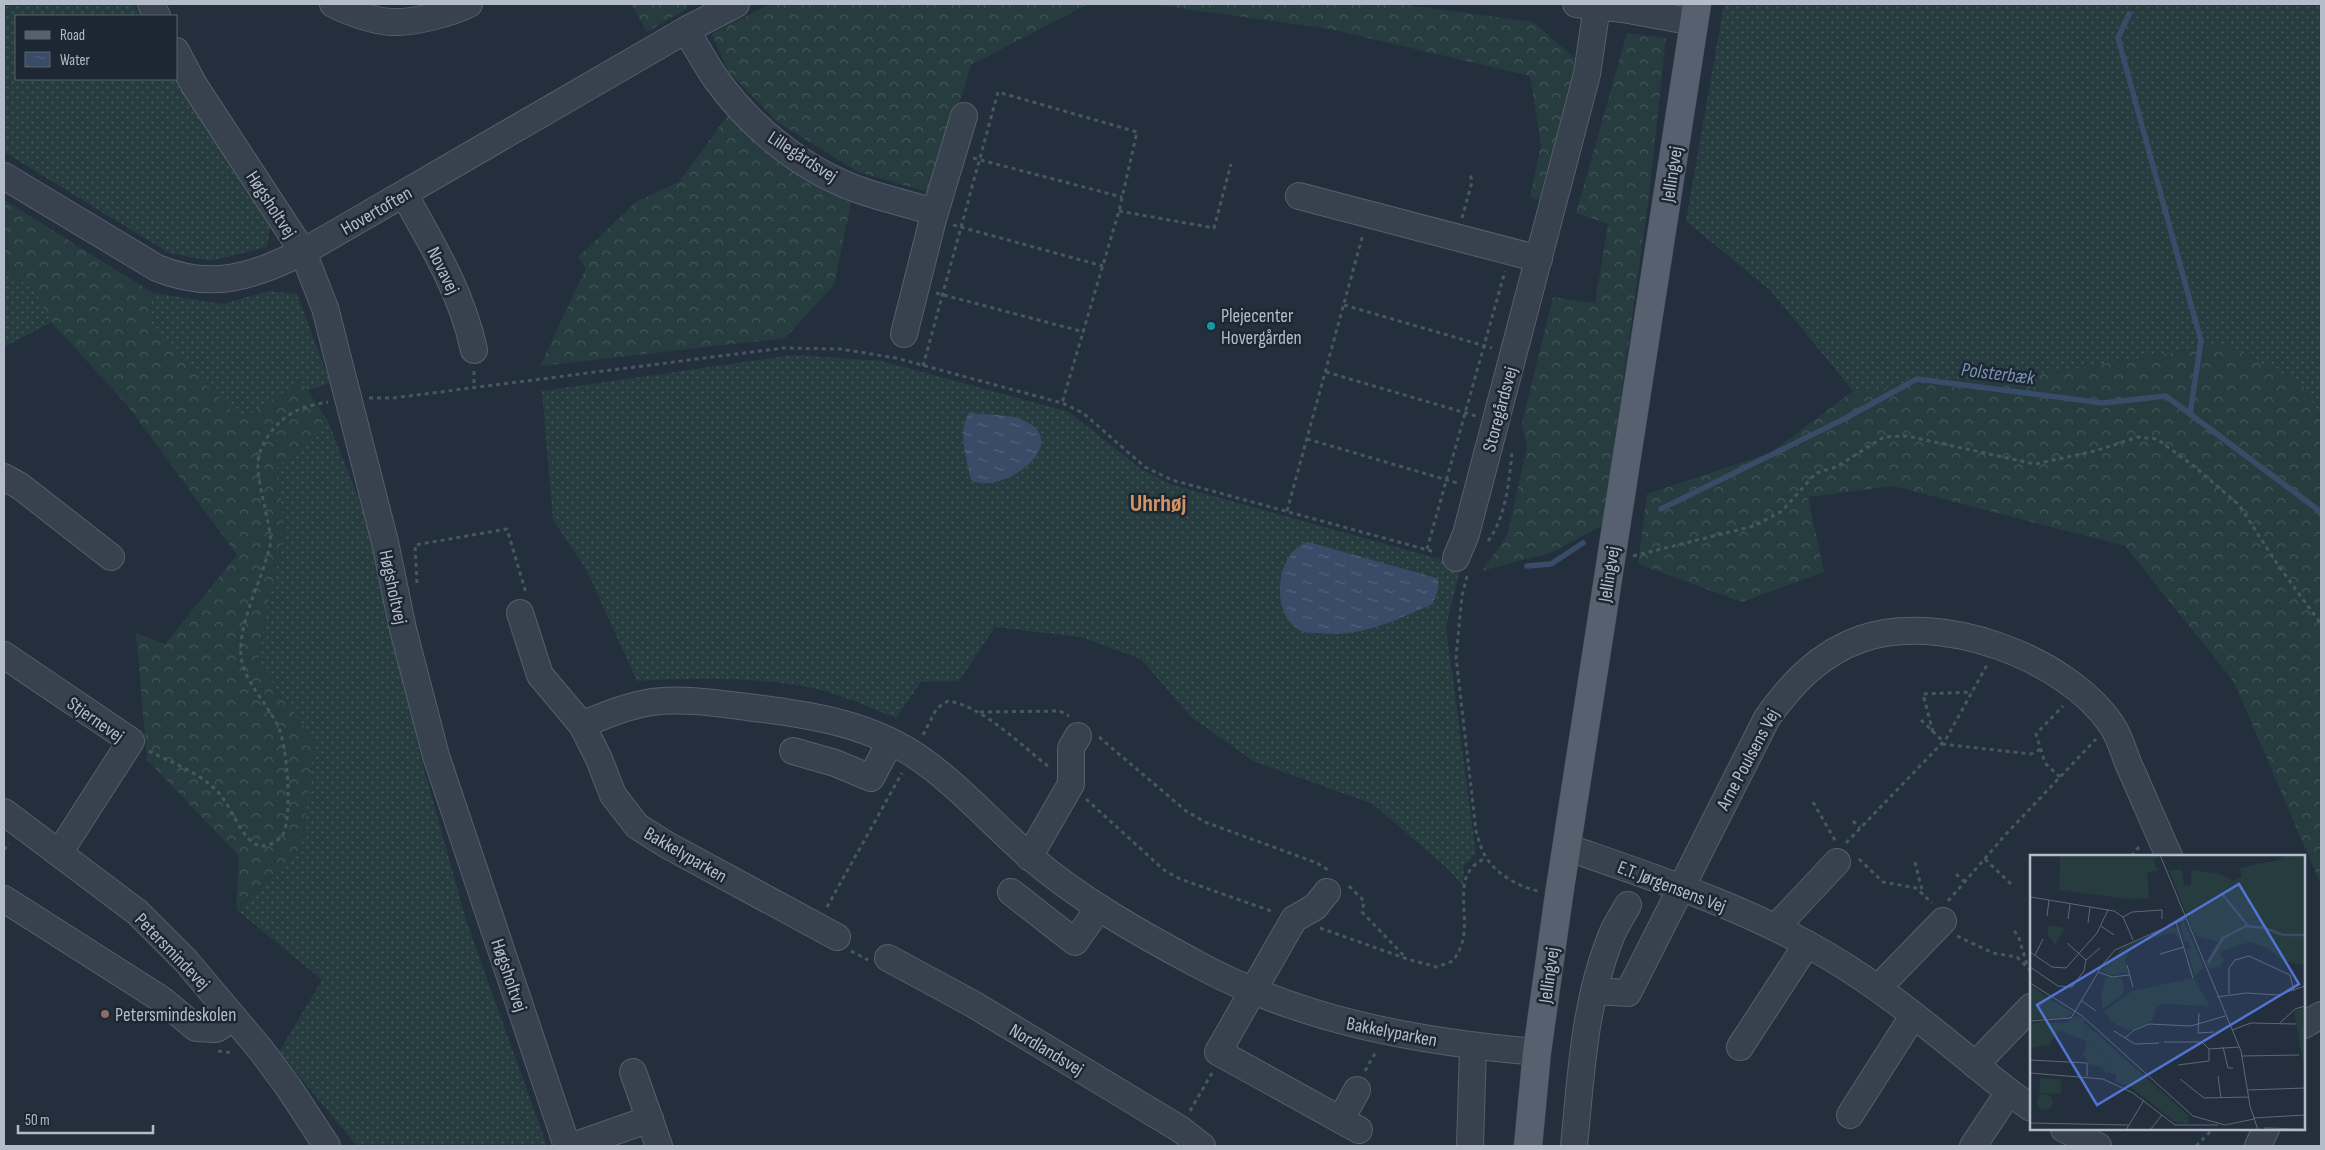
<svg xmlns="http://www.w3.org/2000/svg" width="2325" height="1150" font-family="'Sofia Sans Condensed',sans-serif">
<defs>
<pattern id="grass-dots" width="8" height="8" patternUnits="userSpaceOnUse" patternTransform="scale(1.25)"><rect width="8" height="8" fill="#263c3f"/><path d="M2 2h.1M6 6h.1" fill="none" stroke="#435659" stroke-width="1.8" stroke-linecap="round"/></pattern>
<pattern id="forest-crowns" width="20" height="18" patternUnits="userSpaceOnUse" patternTransform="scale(1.25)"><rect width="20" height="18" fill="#263c3f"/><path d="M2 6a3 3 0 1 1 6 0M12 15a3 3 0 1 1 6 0" fill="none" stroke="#435659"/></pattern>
<pattern id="water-ripples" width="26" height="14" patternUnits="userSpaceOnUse" patternTransform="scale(1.25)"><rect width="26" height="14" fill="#394c67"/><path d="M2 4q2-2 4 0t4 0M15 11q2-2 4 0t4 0" fill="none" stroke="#53647b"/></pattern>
</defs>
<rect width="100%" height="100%" fill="#242f3e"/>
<g fill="url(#grass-dots)">
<polygon points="4,4 134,4 140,16 16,16 16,79 176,79 176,75 270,227 267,247 211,261 169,253 4,152"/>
<polygon points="1724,4 2321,4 2321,418 2302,384 2224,344 2055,372 1853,391 1771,291 1686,221"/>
<polygon points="4,200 79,308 4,347"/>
<polygon points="269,291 297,294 330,383 307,391 301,381 242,421 148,327 153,293 223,304"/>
<path d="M 793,355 L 882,361 L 1069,412 L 1141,469 L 1170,484 L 1461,565 L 1446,627 L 1476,854 L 1464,865 L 1463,886 L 1447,868 L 1373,804 L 1255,762 L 1191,717 L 1141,659 L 1081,637 L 995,627 L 959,681 L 921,682 L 896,718 C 868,707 831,690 802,686 C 747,677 691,678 637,681 L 586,569 L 553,520 L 542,391 Z"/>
<polygon points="328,421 365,515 422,762 467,923 547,1146 357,1146 279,1052 322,980 237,910 301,847 315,741 258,663 269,597 285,533 277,468"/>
</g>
<g fill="url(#forest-crowns)">
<polygon points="631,4 685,4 688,8 647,32"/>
<polygon points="770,4 1088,4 971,65 932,193 858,172 777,122 728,71 712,34"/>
<polygon points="1150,4 1400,4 1533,22 1577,60 1539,200 1530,197 1541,145 1530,76 1330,29"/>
<polygon points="1627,33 1666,38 1648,203 1603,525 1553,552 1482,571 1507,536 1527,448 1522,423 1553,297 1595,303 1608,224 1576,213"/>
<polygon points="728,115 762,149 820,184 852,198 834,285 785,338 540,366 586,268 578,257 637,201 679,182"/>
<polygon points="4,200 153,293 148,327 241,420 301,381 328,421 277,468 285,533 269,597 258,663 315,741 301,847 236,910 239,856 147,760 136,633 165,644 237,555 127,405 51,322 34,289 4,271"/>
<polygon points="2224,344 2302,384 2321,418 2321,882 2319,880 2234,682 2125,546 1893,486 1808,497 1824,572 1742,602 1638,564 1647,494 1770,453 1853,391 2055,372"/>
</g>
<g fill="url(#water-ripples)">
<path d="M 969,413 C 984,415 1011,414 1023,420 C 1076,443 1000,497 971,480 C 967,460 957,431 969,413 Z"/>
<path d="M 1308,542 L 1436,578 L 1438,580 C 1439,589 1437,595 1432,604 C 1396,620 1360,638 1319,633 C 1314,633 1308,633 1304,632 C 1268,619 1275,551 1308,542 Z"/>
</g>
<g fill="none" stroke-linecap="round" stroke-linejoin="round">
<g stroke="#394c67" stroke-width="5.5">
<polyline points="2129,14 2118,38 2201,341 2190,414"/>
<polyline points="1661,509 1844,419 1917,379 2103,403 2166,396 2317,509 2321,514"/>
<polyline points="1527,566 1551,564 1583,543"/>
</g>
<defs>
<g id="minor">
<polyline points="151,4 157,16"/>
<path d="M 333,4 C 348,12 376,22 393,22 C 413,23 452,13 469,4"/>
<polyline points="1576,4 1623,9 1694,22"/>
<path d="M 686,30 C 696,46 705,63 716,79 C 751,128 804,171 862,191 C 886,199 911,205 935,212"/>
<polyline points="176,51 194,85 303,252 325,308 385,542 403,629 436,756 567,1146"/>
<path d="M 4,176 L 157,268 C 213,291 252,276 303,252 L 686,30 L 736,4"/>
<path d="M 404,194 C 432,244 462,293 474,350"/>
<polyline points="1299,196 1539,259"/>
<polyline points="904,334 933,219 964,116"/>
<polyline points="4,477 20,486 111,557"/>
<polyline points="1456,558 1466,534 1587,74 1597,6"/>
<polyline points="520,613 540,675 582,725 599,759 613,795 637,826 667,845 837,937"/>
<polyline points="4,655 131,741 59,853"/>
<path d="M 582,725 C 605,715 627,706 652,702 C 684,698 715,703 747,707 C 805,714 863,722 913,754 C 956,782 990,822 1028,855 C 1077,898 1139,933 1197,964 C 1302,1021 1419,1042 1537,1052"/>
<polyline points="793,751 835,763 871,778 890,742"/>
<polyline points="4,812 137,912 186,961 261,1050 289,1088 327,1146"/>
<path d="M 1566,847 C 1655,878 1746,907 1828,956 C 1893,994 1950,1045 2009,1092 L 2031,1108"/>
<polyline points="1029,857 1071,784 1071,748 1078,736"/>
<polyline points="1011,892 1075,942 1099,908"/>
<polyline points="1327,892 1315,907 1294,919 1218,1052 1359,1130"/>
<polyline points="4,899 161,999 196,1028 216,1029 234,1018"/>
<polyline points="1776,927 1837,862"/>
<polyline points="888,958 973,1004 1180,1129 1202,1146"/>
<polyline points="1878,988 1943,921"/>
<path d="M 1594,991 L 1628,993 L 1767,718 C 1792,683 1819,654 1861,639 C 1939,611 2065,657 2111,724 C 2119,735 2123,750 2128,763 C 2142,794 2155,825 2169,856"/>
<polyline points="2304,1025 2321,1015"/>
<polyline points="1740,1047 1807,944"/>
<polyline points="1975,1065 2031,1007"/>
<polyline points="633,1072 659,1146"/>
<polyline points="1850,1115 1913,1016"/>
<polyline points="1341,1119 1357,1090"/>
<polyline points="2064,1129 2098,1146"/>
<polyline points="573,1146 650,1119"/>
<polyline points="1470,1146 1473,1047"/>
<path d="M 1574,1146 C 1581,1076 1584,1005 1610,939 C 1614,927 1622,916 1628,905"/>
<polyline points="1973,1146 2009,1092"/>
<polyline points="2258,1146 2266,1129"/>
</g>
<polyline id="major" points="1528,1146 1537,1052 1559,895 1697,4"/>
</defs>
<use href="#minor" stroke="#565f6c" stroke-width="28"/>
<use href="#major" stroke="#414a57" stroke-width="29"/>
<g stroke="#44595c" stroke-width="3" stroke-dasharray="4 4" stroke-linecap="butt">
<polyline points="973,158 1122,197"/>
<polyline points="1119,211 1214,228 1231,164"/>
<polyline points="1462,218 1472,182 1470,173"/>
<polyline points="953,225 1103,266"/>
<polyline points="936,293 1084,332"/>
<polyline points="1344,305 1492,348"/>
<polyline points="923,366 998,92 1137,132 1119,211 1062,403"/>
<polyline points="474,371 474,388"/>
<polyline points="1326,372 1476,416"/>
<polyline points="369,398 393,398 783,348 840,349 896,358 1062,403 1083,413 1145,467 1172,480 1435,552"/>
<polyline points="1307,439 1457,483"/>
<polyline points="1287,511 1363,234"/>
<path d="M 1488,541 C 1506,517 1509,482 1512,452"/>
<polyline points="1427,549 1505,271"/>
<polyline points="1633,556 1754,526 1782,511 1816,473 1836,467 1884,437 1907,436 2035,464 2095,451 2138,437 2157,439 2195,467 2239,505 2278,565 2321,624"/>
<path d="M 1467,576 L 1462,596 L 1456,657 L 1476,831 C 1479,840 1481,850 1486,857 C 1496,874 1519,887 1538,891"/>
<polyline points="417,583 415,545 507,529 526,593"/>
<polyline points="980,712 1060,711 1069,716"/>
<polyline points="1921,720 1944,742"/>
<polyline points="1933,732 1923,694 1972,692"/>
<path d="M 923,735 L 937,708 L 948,701 C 981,705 1022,746 1049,767"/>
<polyline points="1099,737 1186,811 1205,822 1317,863 1328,870"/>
<polyline points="1942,744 2031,754 2041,749"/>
<path d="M 149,751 C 172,763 206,775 222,797 C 232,809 244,844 261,846 C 268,847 279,841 283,834 C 293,814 287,745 278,726 C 267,703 244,682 241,656 C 238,623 261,582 269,550 C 273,538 268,525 266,513 C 263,497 257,478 258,461 C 260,442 278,419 296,411 C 305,406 318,404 328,402"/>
<polyline points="2060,777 2045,763 2036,734 2063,706"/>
<polyline points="1086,799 1164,870 1180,879 1274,912"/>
<polyline points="1813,802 1836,842"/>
<polyline points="1853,821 1860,828"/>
<polyline points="1846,843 1946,739 1987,665"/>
<polyline points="4,850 9,843"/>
<polyline points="2131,856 2140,846"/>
<polyline points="1859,859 1883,882 1916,888 1932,903"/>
<polyline points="1985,859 2012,885"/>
<polyline points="1915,862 1923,894"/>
<polyline points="1956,874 1965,882"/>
<polyline points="1349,886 1364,901 1362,912 1406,958"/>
<polyline points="1948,901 2007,833 2096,739"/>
<polyline points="827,907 902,773"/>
<path d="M 1320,928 L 1407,959 L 1437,967 L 1453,961 C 1459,952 1463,944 1464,933 C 1467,904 1453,872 1486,858"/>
<polyline points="2014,931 2018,935 2028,968"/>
<polyline points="1957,936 1993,953 2017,957 2031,971"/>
<polyline points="851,951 868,960"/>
<polyline points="218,1051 234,1053"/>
<polyline points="1365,1071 1377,1050"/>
<polyline points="1190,1111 1212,1073"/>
<polyline points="2196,1146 2213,1129"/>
</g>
<use href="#minor" stroke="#38414e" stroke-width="26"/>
<use href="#major" stroke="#56606e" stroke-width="28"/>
</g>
<circle fill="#0f9aa8" stroke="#1d2633" stroke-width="2" cx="1211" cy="326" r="5"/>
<circle fill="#8d6e63" stroke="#1d2633" stroke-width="2" cx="105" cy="1014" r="5"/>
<g text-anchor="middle" stroke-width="5" stroke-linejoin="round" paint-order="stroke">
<g font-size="19" fill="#b4bcc9" stroke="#1d2633">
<text transform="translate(803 156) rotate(33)" y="7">Lillegårdsvej</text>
<text transform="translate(1671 174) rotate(-81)" y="7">Jellingvej</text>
<text transform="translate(272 204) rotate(57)" y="7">Høgsholtvej</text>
<text transform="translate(376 210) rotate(-30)" y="7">Hovertoften</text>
<text transform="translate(444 270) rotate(64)" y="7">Novavej</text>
<text transform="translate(1499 409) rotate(-75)" y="7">Storegårdsvej</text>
<text transform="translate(1608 574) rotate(-81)" y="7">Jellingvej</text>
<text transform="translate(394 587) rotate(78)" y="7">Høgsholtvej</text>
<text transform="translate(96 719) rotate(35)" y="7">Stjernevej</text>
<text transform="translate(1747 759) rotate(-62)" y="7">Arne Poulsens Vej</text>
<text transform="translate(686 854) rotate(30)" y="7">Bakkelyparken</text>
<text transform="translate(1672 886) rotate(21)" y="7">E.T. Jørgensens Vej</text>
<text transform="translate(173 951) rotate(46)" y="7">Petersmindevej</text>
<text transform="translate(510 975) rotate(71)" y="7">Høgsholtvej</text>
<text transform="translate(1548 975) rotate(-82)" y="7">Jellingvej</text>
<text transform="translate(1392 1031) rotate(11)" y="7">Bakkelyparken</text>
<text transform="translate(1047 1049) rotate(31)" y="7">Nordlandsvej</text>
</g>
<g font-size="19" fill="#b4bcc9" stroke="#1d2633" text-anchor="start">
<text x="1221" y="322">Plejecenter<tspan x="1221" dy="22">Hovergården</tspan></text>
<text x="115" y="1021">Petersmindeskolen</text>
</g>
<g font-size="20" font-style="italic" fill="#7c92b1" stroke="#1d2633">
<text transform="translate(1998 373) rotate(7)" y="7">Polsterbæk</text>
</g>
<g font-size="24" font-weight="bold" fill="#d59563" stroke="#1d2633">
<text x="1158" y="511">Uhrhøj</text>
</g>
</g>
<g transform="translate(2030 855)">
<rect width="275" height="275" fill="#242f3e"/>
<path d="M 255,0 L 275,0 L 275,72 L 242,72 L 227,63 L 218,64 L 188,87 L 165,81 L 139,15 L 152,15 L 154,31 L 161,30 L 161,15 L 191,19 L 202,26 L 212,22 L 210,13 L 248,5 ZM 17,70 L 35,73 L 25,90 L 18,81 ZM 163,123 L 180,151 L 134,149 L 126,153 L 122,166 L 98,176 L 82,167 L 74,156 L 102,136 ZM 0,130 L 20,144 L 43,158 L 35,163 L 0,164 ZM 48,160 L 56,166 L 50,174 L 37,171 L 35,168 ZM 9,167 L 30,173 L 19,190 L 0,193 L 0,169 ZM 57,170 L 159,261 L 158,269 L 145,267 L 101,232 L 86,227 L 86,219 L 75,217 L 77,208 L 73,198 L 64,194 L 55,176 ZM7 247a8 8 0 1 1 16 0a8 8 0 1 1-16 0Z" fill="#263c3f"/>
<path d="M 227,63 L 242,72 L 275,72 L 275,110 L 254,106 L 237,93 L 220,87 L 197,94 L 190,99 L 195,105 L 190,111 L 179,114 L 176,107 L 188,87 L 218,64 ZM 154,66 L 174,112 L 165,122 L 157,95 L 161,93 L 158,86 L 155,86 L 150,68 ZM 141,72 L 147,73 L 151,87 L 144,77 L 124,83 L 102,92 L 95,105 L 98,118 L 81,120 L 71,116 L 93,92 ZM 76,122 L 91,123 L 94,131 L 93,139 L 73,154 L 71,142 ZM 275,152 L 275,218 L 264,156 ZM 9,167 L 35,168 L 50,174 L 53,168 L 57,170 L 55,176 L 64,194 L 73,198 L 77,208 L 75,217 L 72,212 L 59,209 L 52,198 L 55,197 L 56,186 L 25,174 L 0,181 L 0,169 Z" fill="#263c3f"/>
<path d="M 30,0 L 128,0 L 129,2 L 123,4 L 128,16 L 117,17 L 119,43 L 99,44 L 29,35 ZM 10,223 L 31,224 L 31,239 L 9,238 Z" fill="#263c3f"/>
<path fill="none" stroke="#394c67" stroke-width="2.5" d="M 193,40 L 219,72M 178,108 L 193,83 L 216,71 L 235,73 L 253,80 L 275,80"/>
<path fill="none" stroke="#5e6776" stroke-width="1" d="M 130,0 L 211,196 L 220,251 L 228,275M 1,42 L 84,56 L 93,62 L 103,85M 17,61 L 19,45M 93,62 L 102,57 L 132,55 L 132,64M 38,64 L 40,49M 146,67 L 163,123M 58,68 L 60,52M 71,71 L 84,80M 0,97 L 22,112 L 36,113 L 67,78 L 78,55M 130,99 L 154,92M 5,100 L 13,84M 56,105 L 70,93M 97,110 L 103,132M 0,112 L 28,131 L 42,132 L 54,116 L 56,105 L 37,88M 68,117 L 82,122 L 99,120M 0,128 L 51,160 L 163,261 L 195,270M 199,139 L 199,113 L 205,105 L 219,101 L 260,120 L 264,136M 187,142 L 216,138 L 248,140 L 275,131M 52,146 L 66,156M 169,158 L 168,178 L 184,177M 0,166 L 41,163 L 73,109 L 85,95 L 155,64M 250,168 L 265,154 L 275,151M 202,175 L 221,168 L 266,169M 84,176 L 105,189 L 129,188M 95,183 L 104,175 L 119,169 L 161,171 L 195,161M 134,187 L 172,187 L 179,194 L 179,206 L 148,210M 193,192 L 198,213 L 203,213M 179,194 L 209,192M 212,201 L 269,200M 0,205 L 57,208 L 57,221M 0,218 L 73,224 L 103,238 L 145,270 L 188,270M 188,221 L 191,243M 150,224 L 174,243 L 219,242M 218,235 L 275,233M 223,263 L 275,260M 0,268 L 98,270M 195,270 L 224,264M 234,273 L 275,274M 96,275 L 114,245M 120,275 L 132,260"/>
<path fill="#5274d3" fill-opacity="0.15" stroke="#5274d3" stroke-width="2.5" d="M 209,29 L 269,129 L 67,250 L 7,150 Z"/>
<rect width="275" height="275" fill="none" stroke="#b4bcc9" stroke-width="2.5"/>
</g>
<rect width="2325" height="1150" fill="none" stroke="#b4bcc9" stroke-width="10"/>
<rect x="15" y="15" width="162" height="65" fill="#1d2633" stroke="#59626f"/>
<rect x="25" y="31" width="25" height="8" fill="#56606e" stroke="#59626f"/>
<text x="60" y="40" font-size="15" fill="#b4bcc9">Road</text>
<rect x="25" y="52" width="25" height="15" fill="url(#water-ripples)" stroke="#59626f"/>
<text x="60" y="65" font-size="15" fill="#b4bcc9">Water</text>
<path d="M18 1125v8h135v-8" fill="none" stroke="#b4bcc9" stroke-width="2.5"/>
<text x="25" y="1125" font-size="15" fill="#b4bcc9" stroke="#1d2633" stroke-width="4" paint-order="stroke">50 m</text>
</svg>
